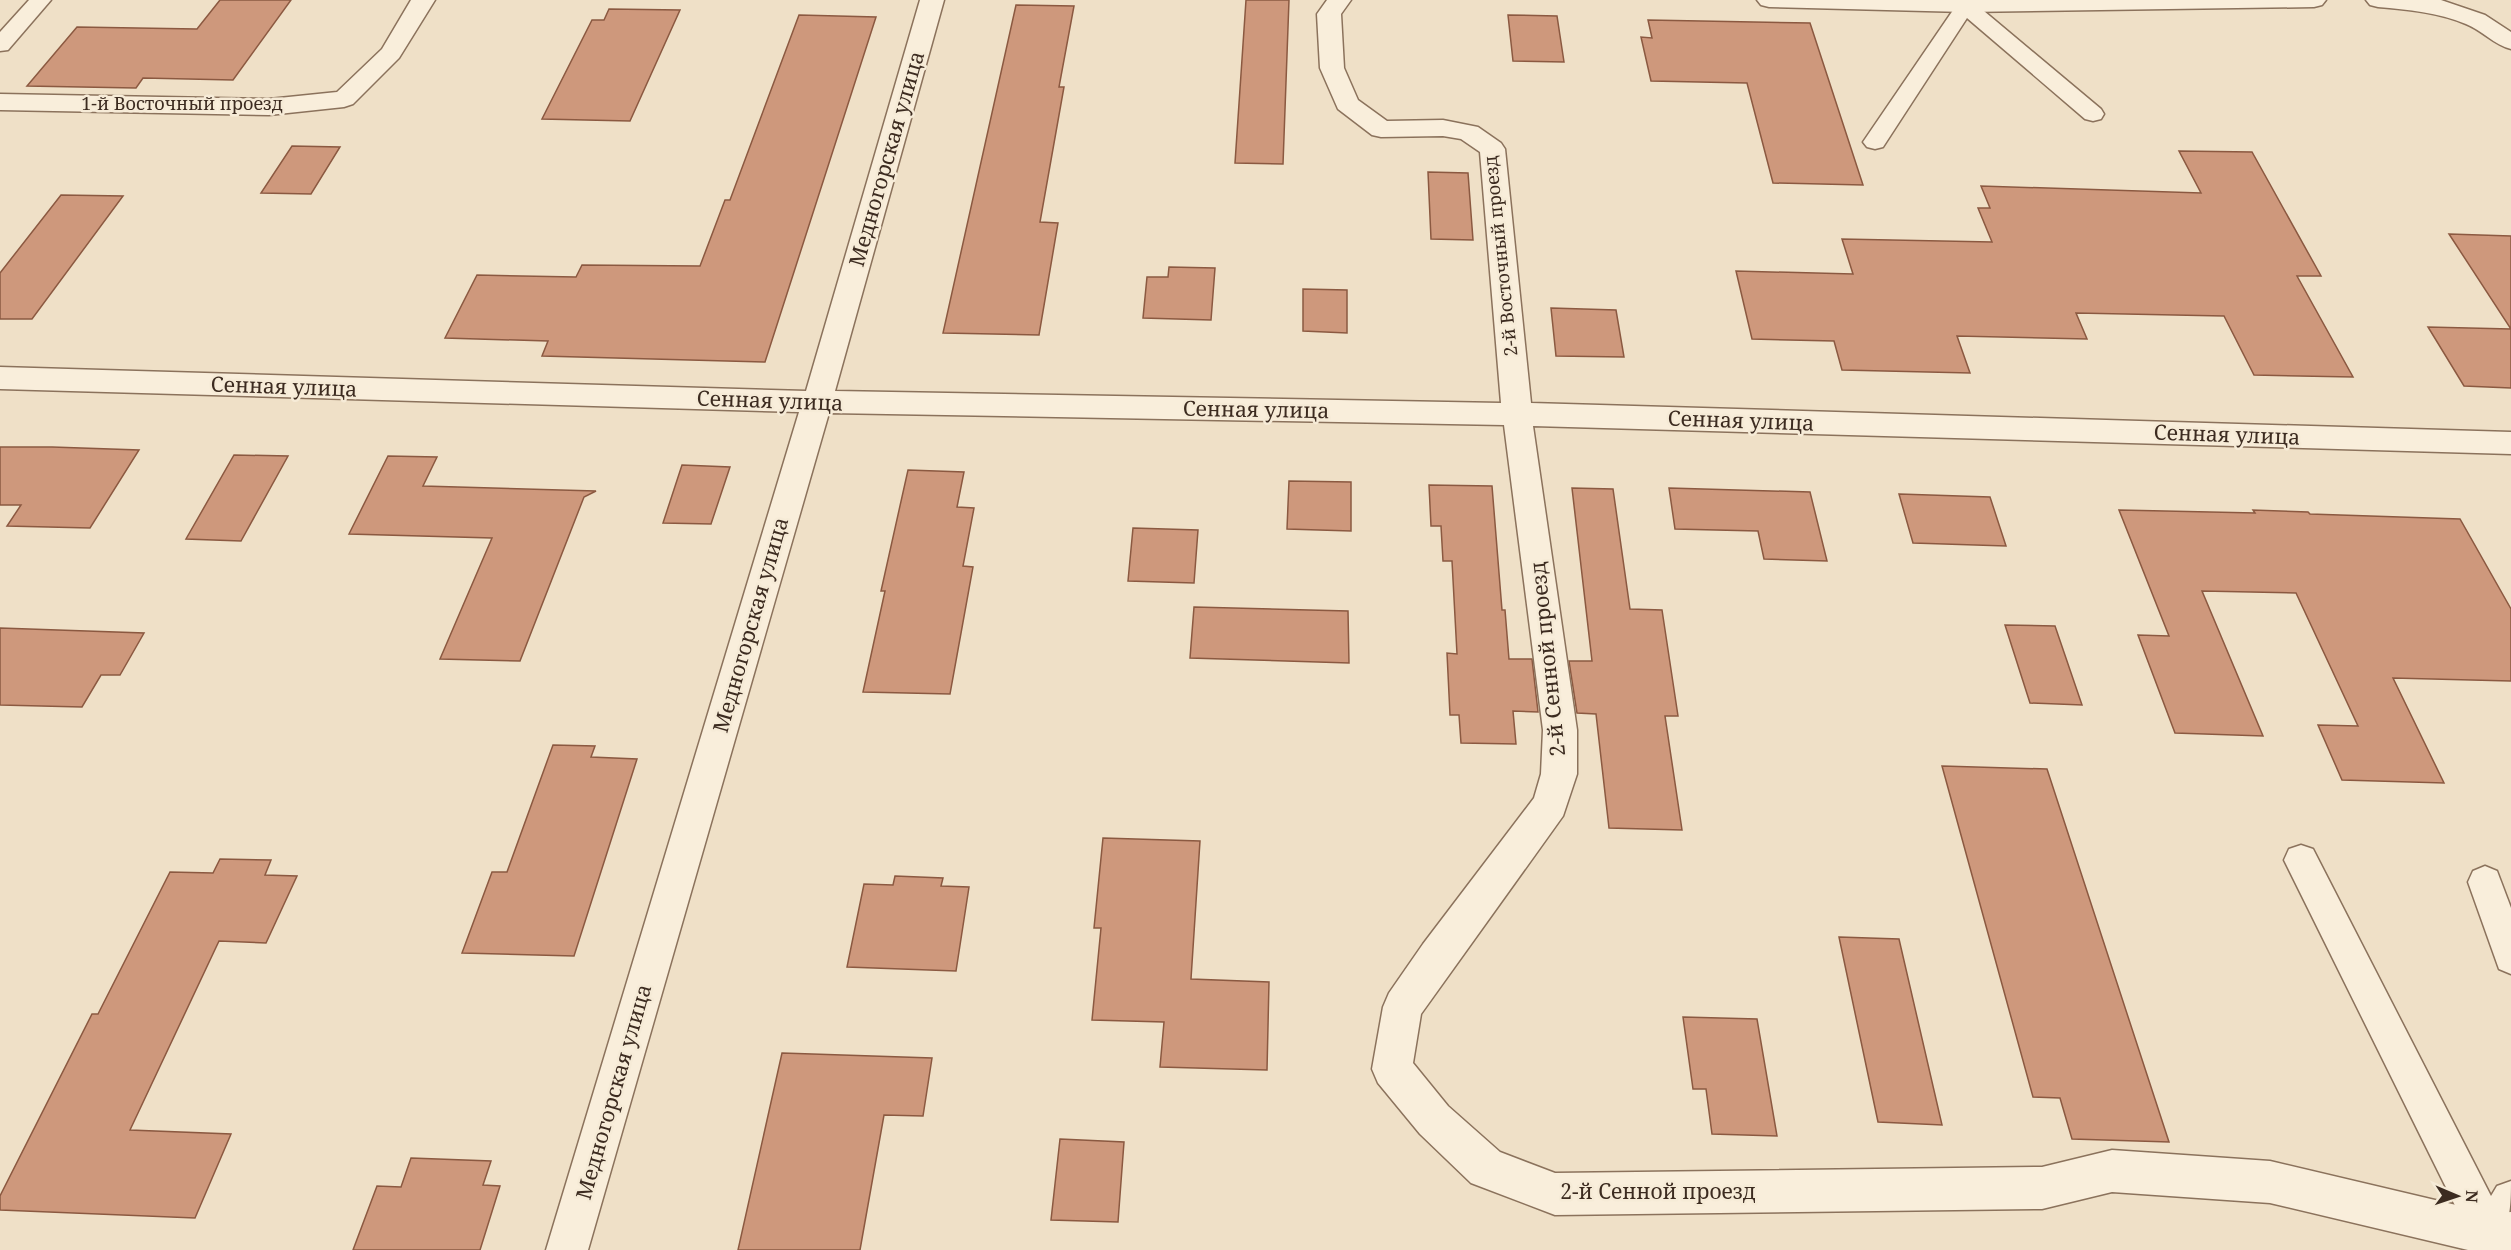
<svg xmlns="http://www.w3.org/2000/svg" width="2511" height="1250" font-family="'Noto Serif',serif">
<rect width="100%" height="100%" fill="#efe0c7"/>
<g fill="#ce987c" stroke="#8b5941" stroke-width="1.5">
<polygon points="220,0 291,0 233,80 143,78 136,88 27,86 77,27 197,29"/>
<polygon points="1246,0 1289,0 1283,164 1235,163"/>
<polygon points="1016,5 1074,6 1059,87 1064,87 1040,222 1058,223 1039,335 943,333"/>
<polygon points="609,9 680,10 630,121 542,119 592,20 604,20"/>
<polygon points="799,15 876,17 765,362 542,356 548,341 445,338 477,275 576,277 582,265 700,266 725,200 730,200"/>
<polygon points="1508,15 1557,16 1564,62 1513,61"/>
<polygon points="1648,20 1810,23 1863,185 1773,183 1747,83 1651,81 1641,37 1652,38"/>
<polygon points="292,146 340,147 311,194 261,193"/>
<polygon points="2179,151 2252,152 2321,276 2297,276 2353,377 2254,375 2224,316 2076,313 2087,339 1957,336 1970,373 1842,370 1834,341 1752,339 1736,271 1853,274 1842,239 1992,242 1978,208 1990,208 1981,186 2201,193"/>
<polygon points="1428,172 1468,173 1473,240 1431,239"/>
<polygon points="61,195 123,196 32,319 0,319 0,273"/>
<polygon points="2449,234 2511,236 2511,388 2464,386 2428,327 2511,329"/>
<polygon points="1169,267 1215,268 1211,320 1143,318 1147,277 1168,277"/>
<polygon points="1303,289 1347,290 1347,333 1303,331"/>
<polygon points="1551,308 1616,310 1624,357 1556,356"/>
<polygon points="0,447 52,447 139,450 90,528 7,526 21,505 0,505"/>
<polygon points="234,455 288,456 241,541 186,539"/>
<polygon points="388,456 437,457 423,486 596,491 584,497 520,661 440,659 492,538 349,534"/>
<polygon points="682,465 730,467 711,524 663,523"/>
<polygon points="908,470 964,472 957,507 974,508 963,566 973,567 950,694 863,692 885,591 881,591"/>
<polygon points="1289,481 1351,482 1351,531 1287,529"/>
<polygon points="1429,485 1492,486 1502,610 1505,610 1509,659 1532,659 1538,712 1513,711 1516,744 1461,743 1459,715 1450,715 1447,653 1457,654 1452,561 1443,561 1441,526 1431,526"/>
<polygon points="1572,488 1613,489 1630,609 1662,610 1678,716 1665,716 1682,830 1609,828 1596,714 1577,713 1569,661 1592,661"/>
<polygon points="1669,488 1810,492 1827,561 1764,559 1758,531 1675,529"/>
<polygon points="1899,494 1990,497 2006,546 1913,543"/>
<polygon points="2119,510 2255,513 2253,510 2308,512 2310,514 2460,519 2511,609 2511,681 2393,678 2444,783 2342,780 2318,725 2358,726 2296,593 2202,591 2263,736 2175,733 2138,635 2169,636"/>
<polygon points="1133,528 1198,530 1194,583 1128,581"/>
<polygon points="1194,607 1348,611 1349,663 1190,658"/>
<polygon points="2005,625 2055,626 2082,705 2030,703"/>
<polygon points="0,628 144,633 120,675 101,675 82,707 0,705"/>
<polygon points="553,745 595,746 591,757 637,759 574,956 462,953 492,872 507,872"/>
<polygon points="1942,766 2047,769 2169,1142 2072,1139 2060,1098 2033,1097"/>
<polygon points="1103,838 1200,841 1191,979 1269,982 1267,1070 1160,1067 1164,1022 1092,1020 1101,928 1094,928"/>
<polygon points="220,859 271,860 265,875 297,876 266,943 219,941 130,1130 231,1134 195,1218 0,1210 0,1196 92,1014 98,1014 170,872 213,873"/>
<polygon points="895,876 943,878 941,886 969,887 956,971 847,967 864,884 893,885"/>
<polygon points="1839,937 1899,939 1942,1125 1878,1122"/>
<polygon points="1683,1017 1757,1019 1777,1136 1712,1134 1706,1089 1693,1089"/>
<polygon points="782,1053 932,1058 923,1116 884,1115 860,1250 738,1250"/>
<polygon points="1060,1139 1124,1142 1118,1222 1051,1220"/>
<polygon points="411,1158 491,1161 483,1185 500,1186 480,1250 353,1250 377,1186 401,1187"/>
</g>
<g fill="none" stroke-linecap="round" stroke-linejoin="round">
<defs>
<g id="service">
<polygon points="29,0 51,0 8,50 0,51 0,32"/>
<polygon points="1960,0 1972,1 2101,109 2104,114 2101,119 2093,121 2085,119 1967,18 1883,147 1875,149 1867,147 1863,142"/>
<path d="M 2301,845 L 2313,849 L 2491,1196 L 2497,1186 L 2511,1181 C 2511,1206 2511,1250 2476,1248 L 2284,860 L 2289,849 Z"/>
<polygon points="2485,866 2497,871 2511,908 2511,974 2499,969 2468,882 2473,871"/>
</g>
<g id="minor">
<polygon points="411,0 435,0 399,58 353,104 344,107 269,115 0,110 0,94 269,99 337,92 382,49"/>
<polygon points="920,0 944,0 835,391 1501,403 1480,152 1461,139 1443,136 1381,137 1372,135 1338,109 1320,68 1317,14 1327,0 1351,0 1341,14 1344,68 1358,100 1387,121 1443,120 1478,127 1501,143 1505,149 1531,403 2511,432 2511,454 1533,426 1577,730 1577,774 1563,816 1421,1014 1413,1063 1448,1106 1500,1152 1555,1173 2042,1167 2112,1150 2270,1161 2490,1213 2511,1212 2511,1250 2468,1250 2270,1203 2112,1192 2042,1209 1555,1215 1471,1183 1420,1134 1378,1083 1372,1069 1383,1007 1389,993 1423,944 1534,798 1541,774 1543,730 1504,425 829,413 588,1250 546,1250 799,412 0,389 0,367 806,391"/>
<polygon points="1757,0 2326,0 2322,5 2314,7 1965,12 1769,7 1761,5"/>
<path d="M 2366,0 L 2441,0 L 2485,15 L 2511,32 L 2511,49 C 2494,45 2482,30 2466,24 C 2437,12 2409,10 2378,7 L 2370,5 Z"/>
</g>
</defs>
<use href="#service" stroke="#8b725c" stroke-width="3"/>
<use href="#minor" stroke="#8b725c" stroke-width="3"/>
<use href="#service" fill="#f9eedb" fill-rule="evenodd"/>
<use href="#minor" fill="#f9eedb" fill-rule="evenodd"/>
</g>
<g text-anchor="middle" stroke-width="5" stroke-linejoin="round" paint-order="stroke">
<g font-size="18" fill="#3c2b20" stroke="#f6ebd7">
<text x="182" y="110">1-й Восточный проезд</text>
<text transform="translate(1501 256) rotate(-96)" y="6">2-й Восточный проезд</text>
</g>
<g font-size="21" fill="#3c2b20" stroke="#f6ebd7">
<text transform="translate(887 159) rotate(-74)" y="7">Медногорская улица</text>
<text transform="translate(284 387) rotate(2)" y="7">Сенная улица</text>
<text transform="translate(770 401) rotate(2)" y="7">Сенная улица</text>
<text transform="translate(1256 410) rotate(1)" y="7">Сенная улица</text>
<text transform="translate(1741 421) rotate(2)" y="7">Сенная улица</text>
<text transform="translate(2227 435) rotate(2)" y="7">Сенная улица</text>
<text transform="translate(751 625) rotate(-74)" y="7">Медногорская улица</text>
<text transform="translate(1548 659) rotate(-96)" y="7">2-й Сенной проезд</text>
<text transform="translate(614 1092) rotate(-74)" y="7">Медногорская улица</text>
<text x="1658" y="1199">2-й Сенной проезд</text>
</g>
</g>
<g transform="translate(2457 1196) rotate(92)" stroke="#f6ebd7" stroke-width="4.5" paint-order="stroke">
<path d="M0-4.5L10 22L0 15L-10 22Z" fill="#3c2b20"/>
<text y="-9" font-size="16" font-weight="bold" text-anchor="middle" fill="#3c2b20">N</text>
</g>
</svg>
